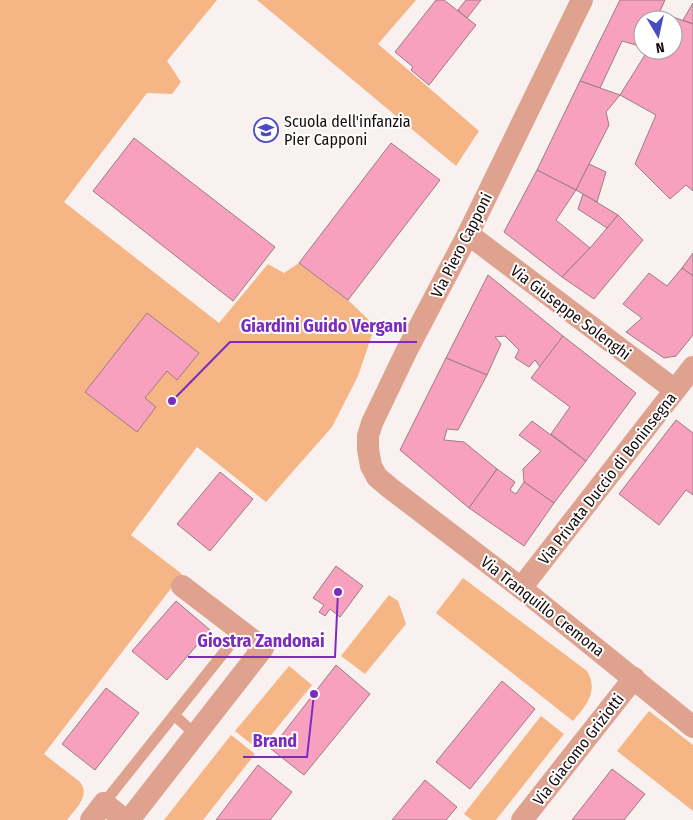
<svg xmlns="http://www.w3.org/2000/svg" width="693" height="820" font-family="'Fira Sans Condensed',sans-serif">
<rect width="100%" height="100%" fill="#f9f1f0"/>
<g fill="#f6b584">
<path d="M 0,0 L 217,0 L 167,61 L 181,82 L 172,94 L 147,93 L 64,202 L 219,323 L 268,264 L 284,273 L 299,263 L 348,300 L 375,326 L 358,376 L 332,427 L 266,502 L 197,447 L 131,535 L 182,574 L 44,754 L 80,782 C 91,796 75,809 67,820 L 0,820 Z"/>
<polygon points="257,0 416,0 378,44 479,131 456,166"/>
<path d="M 463,578 L 587,671 C 599,692 586,705 573,721 L 436,613 Z"/>
<polygon points="389,595 398,601 406,624 365,674 341,656"/>
<polygon points="289,666 312,685 259,750 235,731"/>
<polygon points="649,711 693,745 693,811 617,751"/>
<polygon points="541,716 564,734 496,820 472,820 464,814"/>
<polygon points="231,735 255,754 203,820 164,820"/>
</g>
<g fill="#f8a1bf" stroke="#9d7a85">
<polygon points="436,0 444,0 476,25 429,85 411,70 413,67 395,52"/>
<polygon points="466,0 481,0 467,18 458,10"/>
<polygon points="620,0 665,0 656,20 643,20 643,47 622,41 600,88 580,81"/>
<polygon points="693,3 693,24 683,20"/>
<polygon points="670,16 693,24 693,191 686,185 670,199 635,164 656,115 620,95 648,50 673,50 673,20 667,20"/>
<polygon points="580,81 620,95 606,112 609,125 576,190 537,170"/>
<polygon points="134,138 275,247 233,301 93,191"/>
<polygon points="391,143 440,180 348,300 299,263"/>
<polygon points="589,164 606,172 597,202 576,190"/>
<polygon points="537,170 576,190 556,220 590,248 562,277 504,232"/>
<polygon points="583,194 618,215 607,228 578,209"/>
<polygon points="618,215 643,240 594,299 562,277 590,248"/>
<polygon points="693,253 693,276 682,268"/>
<polygon points="682,268 693,276 693,335 676,356 664,358 626,332 642,318 623,304 649,273 667,286"/>
<polygon points="488,275 563,336 540,367 535,360 529,367 515,358 519,350 505,336 495,337 501,344 487,375 446,358"/>
<polygon points="147,313 199,353 177,380 167,371 145,398 156,407 137,432 85,392"/>
<polygon points="563,336 636,393 586,461 551,434 570,407 531,378"/>
<polygon points="446,358 487,375 458,430 447,429 444,440 464,442 497,469 469,508 400,450"/>
<polygon points="676,420 693,433 693,495 686,490 659,525 619,494"/>
<polygon points="532,421 586,461 554,503 524,482 523,469 541,451 519,435"/>
<polygon points="497,469 515,482 510,490 516,494 524,482 554,503 524,546 469,508"/>
<polygon points="220,472 253,499 210,551 177,524"/>
<polygon points="336,566 363,586 340,617 330,609 325,616 319,612 324,605 313,598"/>
<polygon points="176,601 210,630 167,680 132,651"/>
<polygon points="336,665 370,694 304,775 271,749"/>
<polygon points="502,681 535,709 470,789 436,762"/>
<polygon points="106,688 139,713 95,770 62,744"/>
<polygon points="258,765 292,792 270,820 216,820"/>
<polygon points="612,769 645,794 624,820 572,820"/>
<polygon points="425,780 457,807 446,820 392,820"/>
</g>
<g fill="none" stroke-linecap="round" stroke-linejoin="round">
<g stroke="#dea28f" stroke-width="11">
<polyline points="174,715 195,734"/>
<polyline points="104,803 241,631"/>
</g>
<g stroke="#dea28f" stroke-width="22">
<polyline points="582,0 468,234 406,352 372,423 368,436 368,449 371,466 377,477 390,488 521,588 693,727"/>
<polyline points="468,234 675,390"/>
<polyline points="521,588 693,367"/>
<polyline points="91,820 104,803 125,820"/>
<polyline points="129,820 263,648 182,586"/>
<polyline points="522,820 634,678"/>
</g>
</g>
<defs>
<symbol id="school-ring" viewBox="-11 -11 22 22"><circle r="9.5" fill="#fff" stroke="#4a4cc2" stroke-width="1.5"/><path d="M0-5L7-2L0 1L-7-2ZM-4 1L0 2.5L4 1V4Q0 6-4 4Z" fill="#4a4cc2"/></symbol>
</defs>
<g fill-rule="evenodd">
<use href="#school-ring" x="252" y="116" width="28" height="28"/>
</g>
<g text-anchor="middle" stroke-width="4" stroke-linejoin="round" paint-order="stroke">
<g font-size="16" fill="#190c0c" stroke="#fff" text-anchor="start">
<text x="284" y="127">Scuola dell'infanzia<tspan x="284" dy="18">Pier Capponi</tspan></text>
</g>
<g font-size="16" fill="#190c0c" stroke="#fff">
<text transform="translate(461 245) rotate(-63)" y="6">Via Piero Capponi</text>
<text transform="translate(571 312) rotate(37)" y="6">Via Giuseppe Solenghi</text>
<text transform="translate(607 478) rotate(-52)" y="6">Via Privata Duccio di Boninsegna</text>
<text transform="translate(543 606) rotate(38)" y="6">Via Tranquillo Cremona</text>
<text transform="translate(578 749) rotate(-52)" y="6">Via Giacomo Griziotti</text>
</g>
</g>
<path fill="none" stroke="#7b2cbf" stroke-width="2" d="M172 401L230 342H417M338 592L335 657H188M314 694L307 757H243"/>
<g fill="#7b2cbf" stroke="#fff" stroke-width="2">
<circle cx="172" cy="401" r="5"/>
<circle cx="338" cy="592" r="5"/>
<circle cx="314" cy="694" r="5"/>
</g>
<g font-size="18" text-anchor="middle" font-weight="bold" fill="#7b2cbf" stroke="#fff" stroke-width="4" stroke-linejoin="round" paint-order="stroke">
<text x="324" y="332">Giardini Guido Vergani</text>
<text x="261" y="647">Giostra Zandonai</text>
<text x="275" y="747">Brand</text>
</g>
<g transform="translate(658 35) rotate(171)"><circle r="24" fill="#ffffff" stroke="#a39e9e"/>
<path d="M0-4L9 19L0 12L-9 19Z" fill="#4a4cc2"/>
<text y="-8" font-size="14" font-weight="bold" text-anchor="middle" fill="#190c0c">N</text>
</g>
</svg>
